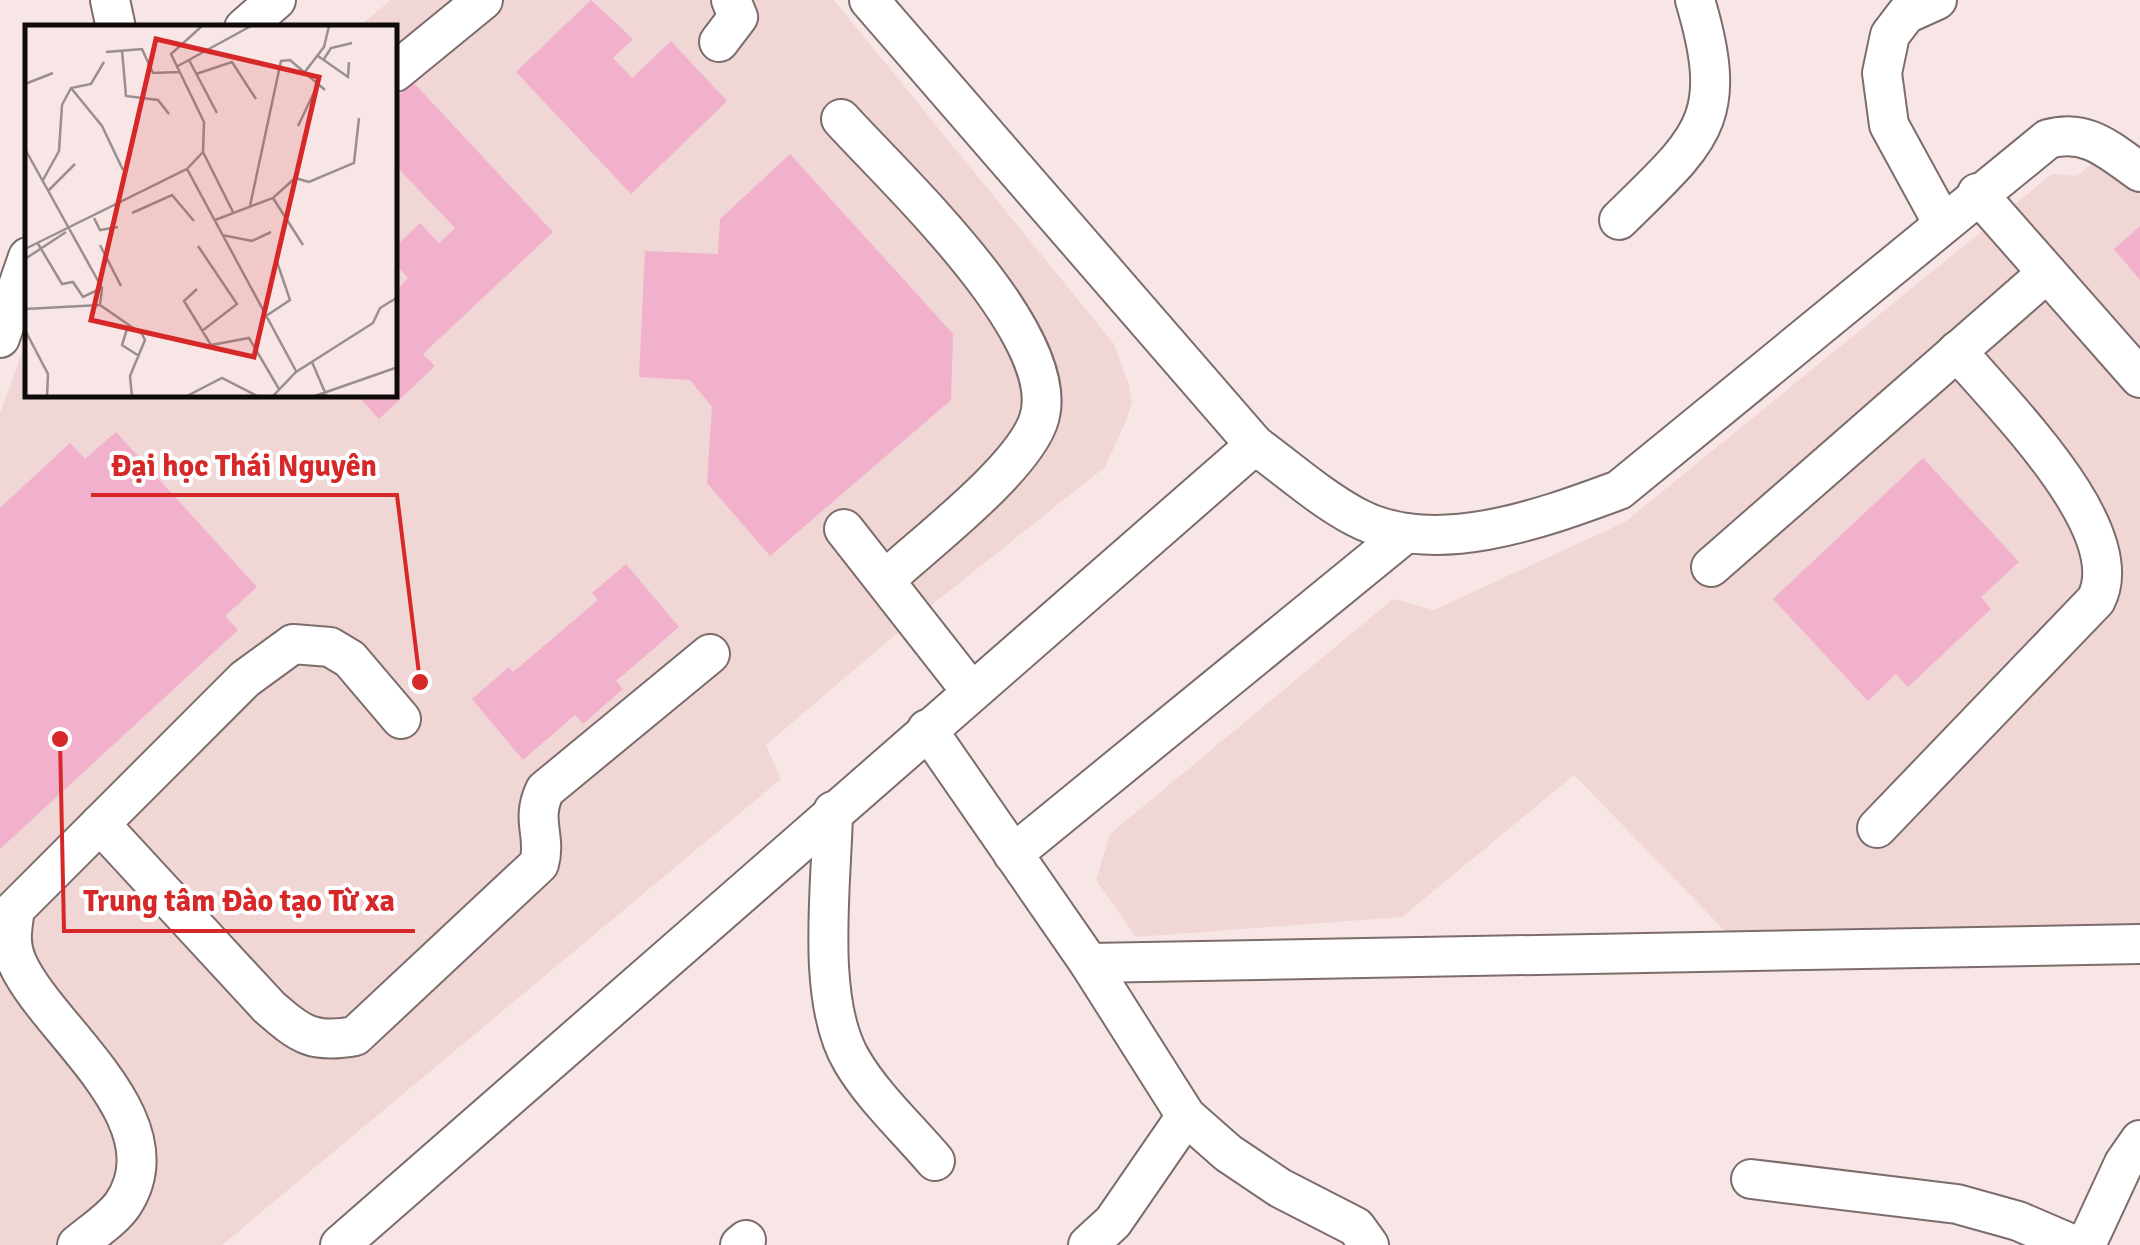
<svg xmlns="http://www.w3.org/2000/svg" width="2140" height="1245" font-family="Signika,sans-serif">
<rect width="100%" height="100%" fill="#f7e6e5"/>
<g fill="#f0d7d5">
<polygon points="391,0 834,0 1114,344 1129,385 1132,402 1126,421 1105,467 914,619 766,745 781,779 222,1245 0,1245 0,414 27,338 28,395 395,395 395,28 358,27"/>
<polygon points="2099,158 2140,190 2140,935 1728,934 1574,775 1402,917 1136,937 1096,880 1110,834 1393,599 1434,610 1625,522 2052,174 2077,176"/>
</g>
<g fill="#f1b0cc">
<polygon points="591,0 633,39 613,58 632,78 671,41 727,101 631,194 516,72"/>
<polygon points="413,82 553,232 423,354 435,366 379,419 357,395 395,395 395,291 408,278 395,263 395,247 420,223 439,243 455,228 395,165 395,99"/>
<polygon points="790,154 953,334 951,400 770,556 707,483 712,407 690,380 639,377 645,251 718,254 720,219"/>
<polygon points="2140,226 2140,280 2114,249"/>
<polygon points="116,432 257,587 225,616 238,630 0,849 0,508 70,443 85,459"/>
<polygon points="1923,458 2019,562 1981,597 1991,609 1908,687 1896,674 1868,701 1773,599"/>
<polygon points="626,564 679,627 616,681 623,689 583,724 575,715 523,760 472,699 509,667 513,672 598,600 592,593"/>
</g>
<g fill="none" stroke-linecap="round" stroke-linejoin="round">
<defs>
<g id="minor">
<polyline points="110,0 116,28"/>
<polyline points="1937,0 1906,14 1890,35 1882,73 1889,125 1942,222"/>
<polyline points="244,28 276,0"/>
<polyline points="719,42 738,17 731,0"/>
<polyline points="395,72 483,0"/>
<path d="M 841,119 C 894,178 1069,339 1038,422 C 1020,471 925,543 885,580"/>
<polyline points="1977,193 2140,378"/>
<path d="M 1619,220 C 1702,138 1731,121 1695,0"/>
<polyline points="0,338 28,257"/>
<path d="M 1255,445 C 1287,468 1320,498 1356,517 C 1434,559 1543,518 1619,490 L 2048,139 C 2087,128 2110,151 2140,172"/>
<polyline points="844,529 971,691"/>
<polyline points="1711,567 2047,273"/>
<polyline points="927,729 1089,963 1186,1116 1228,1153 1280,1188 1356,1227 1369,1245"/>
<path d="M 833,811 C 832,881 815,1000 852,1061 C 873,1097 908,1129 935,1161"/>
<path d="M 100,824 L 269,1007 C 300,1034 312,1044 355,1036 L 539,864 C 547,836 530,821 545,790 L 710,654"/>
<path d="M 1877,828 L 2096,600 C 2132,530 2001,404 1957,351"/>
<polyline points="1013,854 1406,533"/>
<polyline points="1089,963 2140,944"/>
<polyline points="1751,1179 1957,1204 2018,1221 2074,1245"/>
<path d="M 77,1245 C 91,1233 113,1219 123,1204 C 179,1119 46,1029 17,962 C 9,944 12,929 15,909 L 245,679 L 293,644 L 330,647 L 350,659 L 401,719"/>
<polyline points="340,1245 1255,445 869,0"/>
<polyline points="740,1245 746,1240"/>
<polyline points="1088,1245 1113,1222 1186,1116"/>
<polyline points="2086,1245 2124,1163 2140,1140"/>
</g>
</defs>
<use href="#minor" stroke="#7c6d6c" stroke-width="42"/>
<use href="#minor" stroke="#fff" stroke-width="38"/>
</g>
<g transform="translate(25 25)">
<rect width="372" height="372" fill="#f7e6e5"/>
<path fill="none" stroke="#9b8e8e" stroke-width="2.5" d="M 97,25 L 101,71 L 133,75 L 144,89M 81,27 L 117,24 L 128,48 L 154,47M 293,31 L 323,52 L 324,37M 299,34 L 306,23 L 327,18M 164,35 L 192,88M 151,42 L 226,1M 279,48 L 299,22 L 304,1M 171,49 L 207,37 L 231,74M 0,59 L 28,48M 46,63 L 77,101 L 98,145M 273,101 L 293,59M 0,124 L 77,263 L 75,280M 178,127 L 208,187M 162,144 L 178,127 L 179,97 L 146,29 L 177,1M 18,155 L 34,126 L 37,80 L 46,63 L 66,59 L 79,37M 24,165 L 50,139M 248,173 L 278,220M 225,181 L 256,36 L 265,35 L 300,65M 107,188 L 147,170 L 169,196M 69,193 L 75,205 L 93,202M 190,195 L 248,173 L 270,153 L 284,157 L 329,138 L 334,93M 197,210 L 227,216 L 246,207M 12,217 L 37,259 L 48,257 L 58,272 L 77,263M 75,220 L 96,261M 173,221 L 212,279 L 177,306M 0,224 L 162,144 L 271,346M 0,234 L 41,207M 172,264 L 159,276 L 186,320 L 224,313 L 254,364M 0,284 L 75,280 L 117,309 L 120,315 L 105,351 L 107,372M 241,291 L 265,275 L 251,234M 103,301 L 97,320 L 114,331M 0,305 L 23,349 L 22,372M 287,337 L 302,372M 160,372 L 197,353 L 234,372M 247,372 L 271,347 L 348,298 L 355,283 L 373,272M 287,372 L 373,342"/>
<path fill="#d62828" fill-opacity="0.15" stroke="#d62828" stroke-width="5" d="M 131,14 L 294,52 L 229,332 L 66,295 Z"/>
<rect width="372" height="372" fill="none" stroke="#100b0b" stroke-width="5"/>
</g>
<path fill="none" stroke="#d62828" stroke-width="4" d="M420 682L397 495H91M60 739L64 931H415"/>
<g fill="#d62828" stroke="#fff" stroke-width="4">
<circle cx="420" cy="682" r="10"/>
<circle cx="60" cy="739" r="10"/>
</g>
<g font-size="30" text-anchor="middle" font-weight="bold" fill="#d62828" stroke="#fff" stroke-width="8" stroke-linejoin="round" paint-order="stroke">
<text x="244" y="476">Đại học Thái Nguyên</text>
<text x="239" y="911">Trung tâm Đào tạo Từ xa</text>
</g>
</svg>
